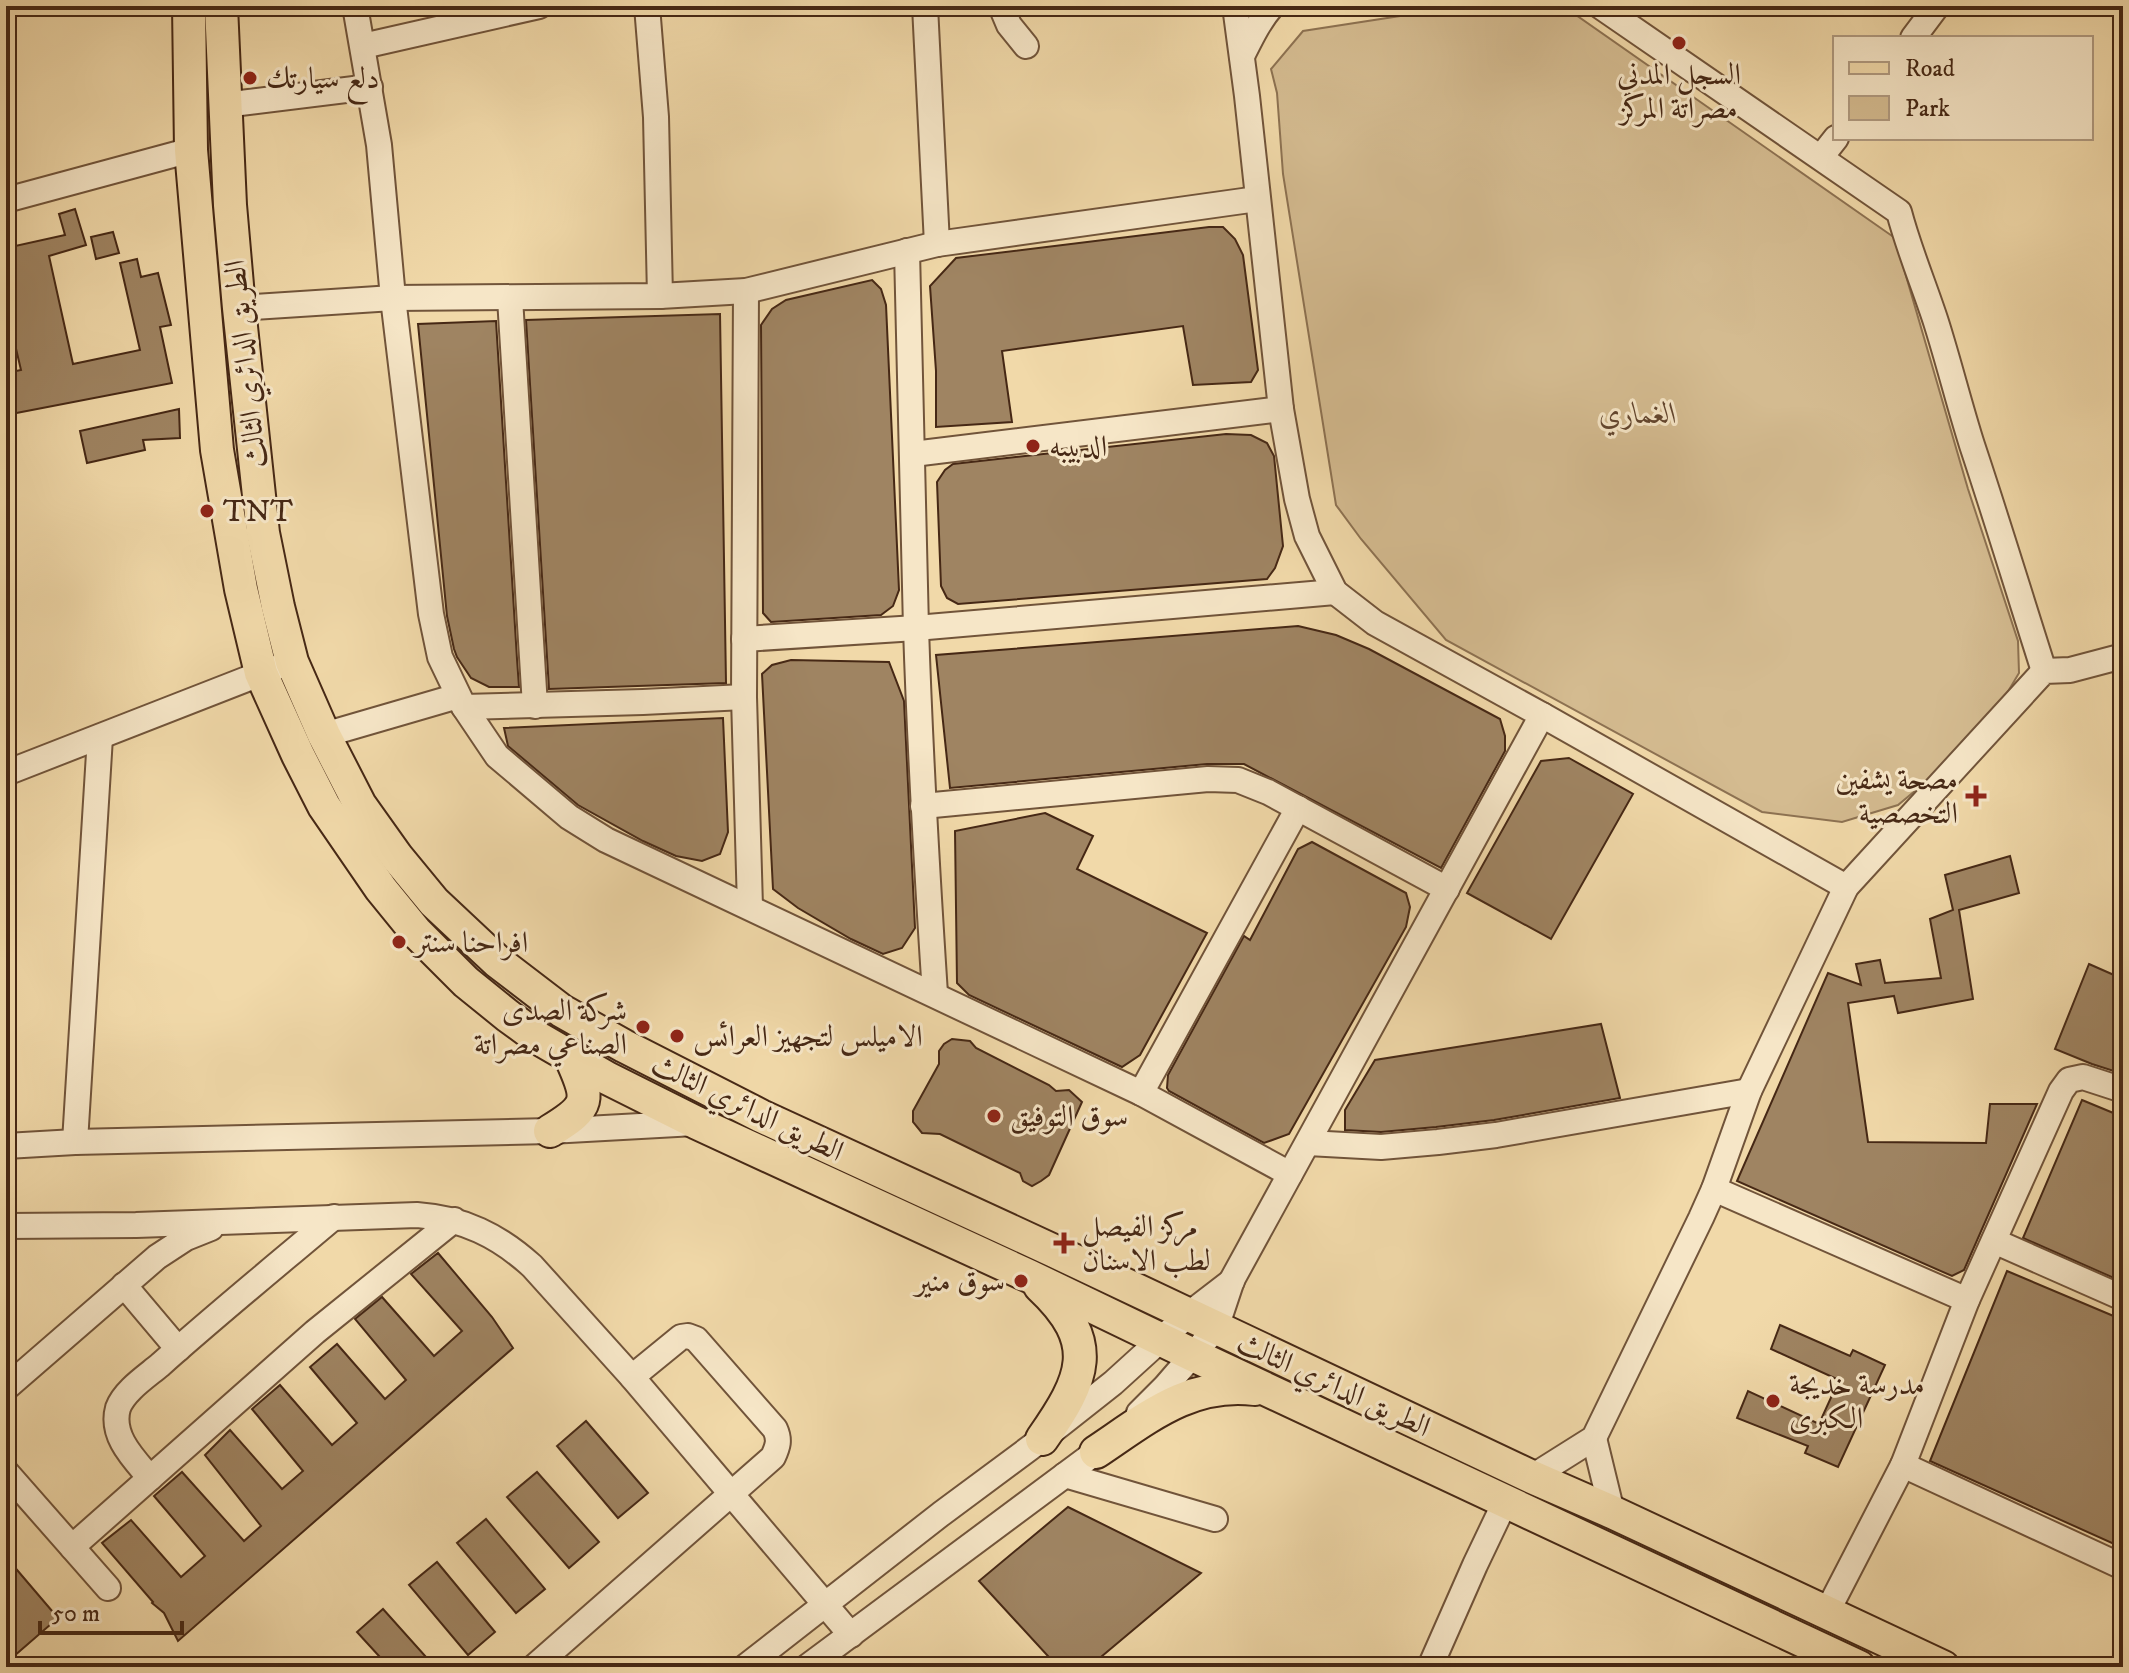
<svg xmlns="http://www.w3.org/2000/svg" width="2129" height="1673" font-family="'IM FELL DW Pica',Amiri,serif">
<rect width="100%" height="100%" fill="#f1d9a9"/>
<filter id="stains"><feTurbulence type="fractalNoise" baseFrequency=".0025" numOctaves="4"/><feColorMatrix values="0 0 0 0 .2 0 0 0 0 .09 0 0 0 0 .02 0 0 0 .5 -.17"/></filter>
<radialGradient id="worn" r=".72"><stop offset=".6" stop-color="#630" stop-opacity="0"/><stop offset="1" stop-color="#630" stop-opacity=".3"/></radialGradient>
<polygon fill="#d4bb90" stroke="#8d7252" stroke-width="2" points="1465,6 1544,6 1573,13 1895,238 1968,489 2018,641 2019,673 2000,705 1951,761 1898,805 1842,822 1762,812 1446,640 1361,539 1336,505 1283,174 1277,93 1271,69 1303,31"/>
<g fill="#9f8462" stroke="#462815" stroke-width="2">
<polygon points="75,209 86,245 49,256 73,364 140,350 120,263 137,259 141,277 158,273 171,325 160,327 172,383 6,415 6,373 21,370 6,306 6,248 65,235 59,214"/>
<polygon points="1209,227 1223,227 1235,239 1243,255 1258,370 1251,382 1193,385 1183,326 1002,351 1012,422 936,427 936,371 930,286 956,258"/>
<polygon points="113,232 119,253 96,259 91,237"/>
<polygon points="872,280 881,289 886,305 899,590 893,606 881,615 771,622 763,613 761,325 772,309 786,300"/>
<polygon points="720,314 726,683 549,689 526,320"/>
<polygon points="496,321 517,659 519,687 489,687 471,678 457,657 454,649 447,616 418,324"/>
<polygon points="179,409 180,438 143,440 145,450 87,463 80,431"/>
<polygon points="1226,434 1251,435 1267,443 1274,456 1283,546 1275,568 1267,579 958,604 947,598 941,586 937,482 945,470 953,464"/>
<polygon points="1298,626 1336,635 1369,649 1500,719 1505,736 1505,751 1441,868 1244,764 1207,764 950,788 936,655"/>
<polygon points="791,660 889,662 904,701 915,928 902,948 883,954 851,939 798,908 773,889 762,674 772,665"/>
<polygon points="723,718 728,832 720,854 702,861 676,856 643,841 578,805 508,746 504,728"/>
<polygon points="1569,758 1633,794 1551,939 1467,893 1541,761"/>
<polygon points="1045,813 1093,836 1077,869 1207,933 1140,1055 1122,1067 969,995 957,983 955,831"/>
<polygon points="1312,842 1406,893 1410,907 1406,927 1289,1134 1264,1143 1169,1091 1167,1088 1168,1075 1244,936 1250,940 1298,849"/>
<polygon points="2010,856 2019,893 1959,910 1973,999 1898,1013 1894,996 1848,1003 1868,1142 1986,1143 1990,1104 2037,1104 1964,1270 1952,1276 1737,1181 1828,973 1861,985 1856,964 1880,960 1885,983 1941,978 1930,919 1953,910 1945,875"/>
<polygon points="2089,964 2123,979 2123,1074 2092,1064 2055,1049"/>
<polygon points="1601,1024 1620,1098 1494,1120 1436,1127 1381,1132 1345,1130 1345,1110 1375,1060"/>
<polygon points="952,1039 970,1041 976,1048 1049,1085 1056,1091 1069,1090 1082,1102 1049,1175 1041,1181 1032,1186 1023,1181 1020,1173 940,1134 922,1133 913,1122 913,1111 939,1064 939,1051 944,1044"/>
<polygon points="2082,1100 2123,1117 2123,1282 2023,1238"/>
<polygon points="438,1253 492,1317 513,1348 178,1641 164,1613 152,1603 153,1602 102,1543 131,1520 181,1577 205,1556 154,1496 182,1472 244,1541 261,1526 205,1455 230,1430 282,1489 303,1471 252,1409 280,1385 332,1445 357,1423 310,1367 337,1344 385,1399 406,1380 355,1319 382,1297 434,1356 462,1331 411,1274"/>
<polygon points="2007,1271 2123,1320 2123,1548 1930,1461"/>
<polygon points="1780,1325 1850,1356 1853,1350 1885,1365 1838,1467 1805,1453 1808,1446 1737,1418 1748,1391 1819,1424 1839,1380 1771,1349"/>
<polygon points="586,1421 648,1493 618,1518 557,1446"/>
<polygon points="537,1472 599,1542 569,1568 507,1497"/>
<polygon points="1068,1507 1201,1573 1089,1667 1058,1667 979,1581"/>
<polygon points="486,1519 545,1589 516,1613 457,1543"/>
<polygon points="6,1557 58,1618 6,1663"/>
<polygon points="437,1562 495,1632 468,1655 409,1585"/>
<polygon points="383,1609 435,1667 389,1667 357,1632"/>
</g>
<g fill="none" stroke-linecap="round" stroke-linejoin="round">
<defs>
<g id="minor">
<polyline points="355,6 379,145 393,298 431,614 440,657 464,707 497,756 569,817 606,840 1141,1093 1290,1174"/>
<polyline points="647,6 656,117 660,296"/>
<polyline points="925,6 937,244"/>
<polyline points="1001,6 1009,25 1026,46"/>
<path d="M 1600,6 L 1899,212 C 1909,250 1924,285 1936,322 C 1949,363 1959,404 1972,445 C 1997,520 2020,596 2044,671"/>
<polyline points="1913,38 1937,6"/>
<polyline points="363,46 539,6"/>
<path d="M 1242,56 C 1251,38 1259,21 1272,6"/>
<polyline points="224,105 370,87"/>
<polyline points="1821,157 1836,138"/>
<polyline points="6,200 191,150"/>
<path d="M 907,251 C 911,377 912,502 916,628 C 920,750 927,872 935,994"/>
<polyline points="746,291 744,697 750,907"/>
<polyline points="510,298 535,706"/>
<polyline points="239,308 393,298 660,296 746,291 937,244 1257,199"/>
<polyline points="913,454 1281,409"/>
<polyline points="744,639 916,628 1335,592"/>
<polyline points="464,707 643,702 744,697"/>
<polyline points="1542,715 1846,887"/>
<polyline points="324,735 458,696"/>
<polyline points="6,773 275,668"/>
<polyline points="923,806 1208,779 1238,780 1268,792 1447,889"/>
<polyline points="2123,1090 2083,1077 2069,1080 2061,1091 1967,1300 1903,1465 2123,1567"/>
<polyline points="1141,1093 1298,808"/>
<polyline points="75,1142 100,737"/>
<polyline points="1308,1143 1381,1147 1438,1142 1496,1135 1749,1091"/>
<polyline points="6,1146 75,1142 550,1131 695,1123"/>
<polyline points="1714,1189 1967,1300"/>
<path d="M 6,1226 L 136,1225 L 417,1215 C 463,1218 499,1236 532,1266 L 632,1377 L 851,1635"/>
<polyline points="1994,1241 2123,1298"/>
<polyline points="124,1285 178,1349"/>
<polyline points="6,1388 157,1257 186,1238 211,1228"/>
<polyline points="1139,1413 1165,1387 1216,1328 1232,1280 1542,715 1375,623 1335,592 1307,536 1297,499 1281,409 1247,96 1235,6"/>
<polyline points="1594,1438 1612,1512"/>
<polyline points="6,1472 108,1588"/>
<polyline points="1065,1475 1215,1519"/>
<polyline points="1532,1477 1594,1438 1701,1218 1714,1189 1749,1091 1846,887 2044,671 2070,670 2123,656"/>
<path d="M 150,1478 C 134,1459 110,1436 118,1408 C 124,1391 147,1376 160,1365 C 217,1314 276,1266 334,1217"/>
<polyline points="72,1547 315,1332 454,1220"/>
<polyline points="1827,1612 1903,1465"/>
<path d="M 534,1667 L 773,1457 C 778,1446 780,1440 775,1429 L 696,1339 L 688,1336 L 681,1337 L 632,1377"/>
<polyline points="745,1667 941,1514 1042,1439 1113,1383 1189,1314 1232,1281"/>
<polyline points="807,1667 1096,1452 1109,1440"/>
<polyline points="1430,1667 1475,1565 1506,1500"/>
</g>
<g id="major">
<polyline points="189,6 191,150 217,450 241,589 261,673 298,755 324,806 381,889 416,932 466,982 508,1016 538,1038 607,1078 697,1123 1029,1276 1193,1355 1859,1667"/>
<polyline points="221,6 230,205 239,308 263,533 278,607 292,662 324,735 360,805 397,857 434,902 498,962 562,1011 624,1046 761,1116 1054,1251 1532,1477 1612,1512 1943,1667"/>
<path d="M 550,1131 C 591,1106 590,1100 571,1058"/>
<path d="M 1040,1286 C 1101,1343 1084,1379 1042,1439"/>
<path d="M 1096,1452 C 1147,1418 1190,1381 1255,1389"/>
</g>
</defs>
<use href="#minor" stroke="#71543a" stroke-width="28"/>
<use href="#major" stroke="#462815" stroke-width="36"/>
<use href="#minor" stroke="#f6e6c7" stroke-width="24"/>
<use href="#major" stroke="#f1d9a9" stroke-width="32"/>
</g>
<g fill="#8f2418" stroke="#f6e6c7" stroke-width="3">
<circle cx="1679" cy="43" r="8"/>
<circle cx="250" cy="78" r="8"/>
<circle cx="1033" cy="446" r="8"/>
<circle cx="207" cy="511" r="8"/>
<path d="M1972 784h8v8h8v8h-8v8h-8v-8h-8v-8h8z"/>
<circle cx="399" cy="942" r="8"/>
<circle cx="643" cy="1027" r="8"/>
<circle cx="677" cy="1036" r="8"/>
<circle cx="994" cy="1116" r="8"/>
<path d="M1060 1231h8v8h8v8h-8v8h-8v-8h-8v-8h8z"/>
<circle cx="1021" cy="1281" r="8"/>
<circle cx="1773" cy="1401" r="8"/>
</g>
<g text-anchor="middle" stroke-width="6" stroke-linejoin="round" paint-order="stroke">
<g font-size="30" fill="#462815" stroke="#f6e6c7" text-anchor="start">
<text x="1679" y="84" text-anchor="middle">السجل المدني<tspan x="1679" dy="34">مصراتة المركز</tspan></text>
<text x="266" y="88">دلع سيارتك</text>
<text x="1049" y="456">الدبيبه</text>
<text x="223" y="521">TNT</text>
<text x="1958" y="789" text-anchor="end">مصحة يشفين<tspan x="1958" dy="34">التخصصية</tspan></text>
<text x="415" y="952">افراحنا سنتر</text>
<text x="627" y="1020" text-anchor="end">شركة الصدى<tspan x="627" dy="34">الصناعي مصراتة</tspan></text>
<text x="693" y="1046">الاميلس لتجهيز العرائس</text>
<text x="1010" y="1126">سوق التوفيق</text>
<text x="1082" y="1236">مركز الفيصل<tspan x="1082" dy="34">لطب الاسنان</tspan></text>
<text x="1005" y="1291" text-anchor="end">سوق منير</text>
<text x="1789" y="1394">مدرسة خديجة<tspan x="1789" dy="34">الكبرى</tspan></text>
</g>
<g font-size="30" fill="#462815" stroke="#f6e6c7">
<text transform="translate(245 364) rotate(-96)" y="10">الطريق الدائري الثالث</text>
<text transform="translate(748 1107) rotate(26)" y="10">الطريق الدائري الثالث</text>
<text transform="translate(1334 1384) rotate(25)" y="10">الطريق الدائري الثالث</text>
</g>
<g font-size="30" font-style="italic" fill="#62452e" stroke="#f6e6c7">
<text x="1638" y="423">الغماري</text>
</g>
</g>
<rect width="2129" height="1673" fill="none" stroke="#f1d9a9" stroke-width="32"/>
<rect x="8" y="8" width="2113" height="1657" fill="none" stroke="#462815" stroke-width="4"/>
<rect x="16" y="16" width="2097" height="1641" fill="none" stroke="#462815" stroke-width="2"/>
<rect x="1833" y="36" width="260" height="104" fill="#f6e6c7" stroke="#b09a80" stroke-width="2"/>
<rect x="1849" y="62" width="40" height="12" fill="#f1d9a9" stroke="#b09a80" stroke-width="2"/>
<text x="1905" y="76" font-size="24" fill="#462815">Road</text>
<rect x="1849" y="96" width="40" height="24" fill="#d4bb90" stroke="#b09a80" stroke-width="2"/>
<text x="1905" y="116" font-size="24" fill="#462815">Park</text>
<path d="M40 1621v12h142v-12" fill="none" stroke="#462815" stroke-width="4"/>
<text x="52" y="1621" font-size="24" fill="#462815" stroke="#f6e6c7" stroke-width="6" paint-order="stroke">50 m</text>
<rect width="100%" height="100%" filter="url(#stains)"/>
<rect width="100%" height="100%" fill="url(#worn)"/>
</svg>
